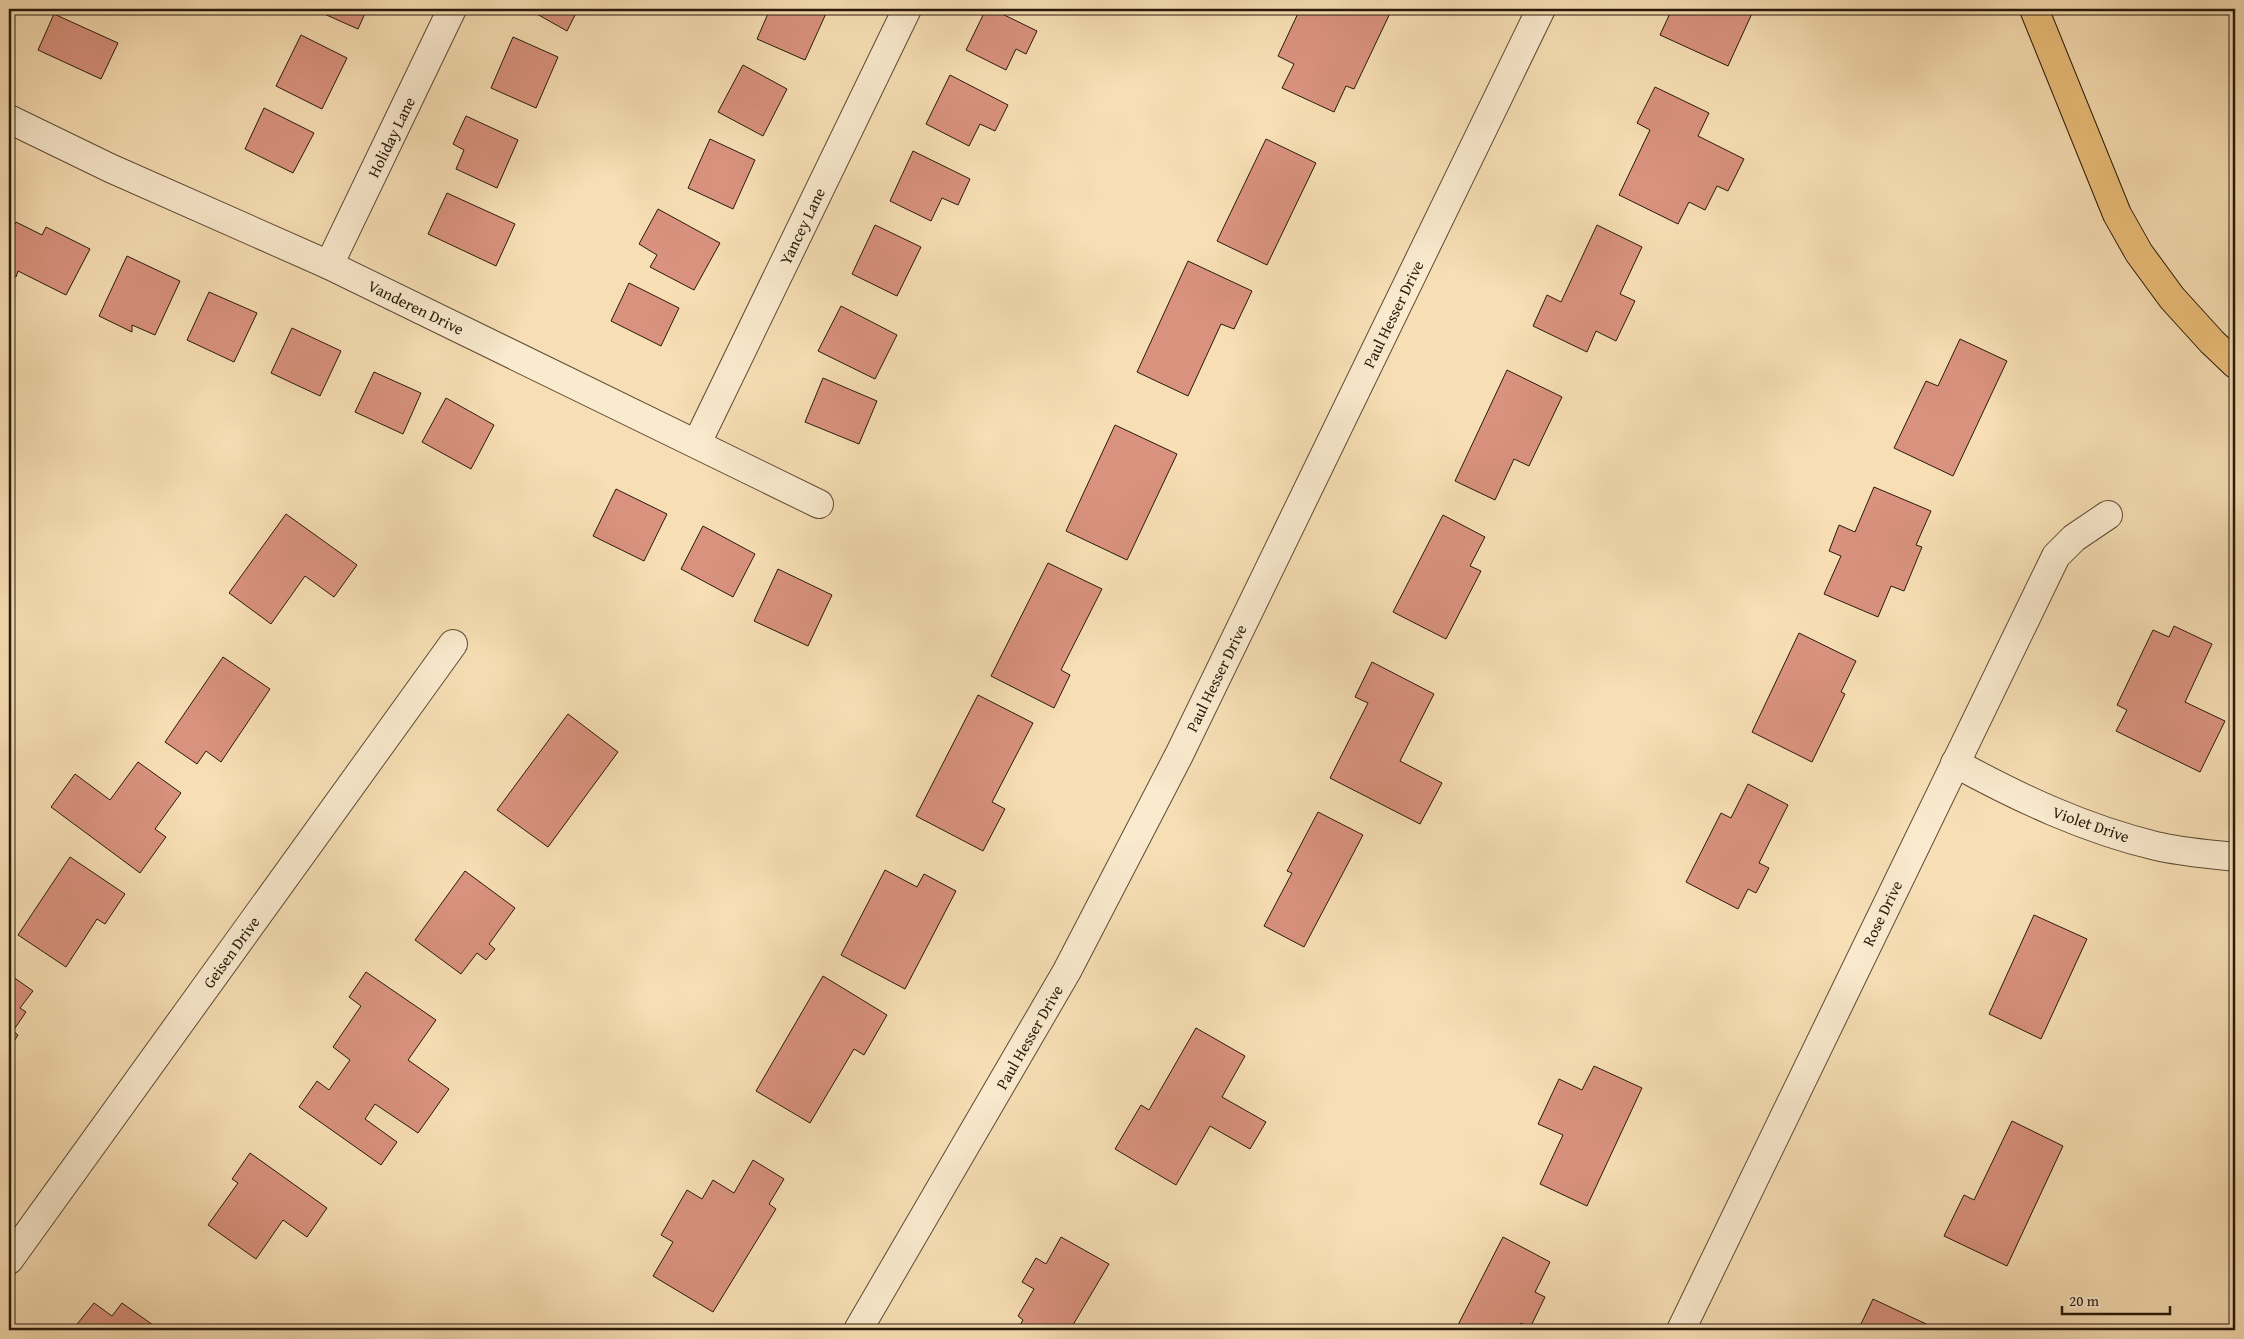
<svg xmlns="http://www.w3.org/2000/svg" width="2244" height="1339" viewBox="0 0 2244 1339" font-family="'Gentium Book Plus',serif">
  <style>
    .building { fill: #d9927e; stroke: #281a0a }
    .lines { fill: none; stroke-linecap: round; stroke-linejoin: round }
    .minor-casing { stroke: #5c4b34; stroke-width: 30 }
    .highway-casing { stroke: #281a0a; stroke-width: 30 }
    .minor { stroke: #faeace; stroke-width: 28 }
    .highway { stroke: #ecbf7a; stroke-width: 28 }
    .labels { text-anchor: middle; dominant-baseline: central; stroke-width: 4; stroke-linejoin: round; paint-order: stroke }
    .street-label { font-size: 16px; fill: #281a0a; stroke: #faeace }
  </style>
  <rect width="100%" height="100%" fill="#f7deb4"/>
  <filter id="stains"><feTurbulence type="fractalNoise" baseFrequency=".004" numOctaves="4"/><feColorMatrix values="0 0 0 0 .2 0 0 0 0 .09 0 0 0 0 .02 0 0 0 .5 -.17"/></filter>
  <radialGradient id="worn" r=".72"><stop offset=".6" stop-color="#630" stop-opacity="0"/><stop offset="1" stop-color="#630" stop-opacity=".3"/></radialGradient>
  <g class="building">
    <polygon points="94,9 110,9 107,15"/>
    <polygon points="313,9 367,9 358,29"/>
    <polygon points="528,9 578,9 567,31"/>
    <polygon points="770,9 828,9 805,60 757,39"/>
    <polygon points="986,9 992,9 1037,31 1026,54 1016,49 1006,70 966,50"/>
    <polygon points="1300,9 1392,9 1354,89 1346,86 1334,112 1282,88 1294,64 1278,56"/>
    <polygon points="1672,9 1754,9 1728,66 1660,35"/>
    <polygon points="54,14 118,43 101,79 38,50"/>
    <polygon points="301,35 347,58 322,109 276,86"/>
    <polygon points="513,37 558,57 536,108 491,88"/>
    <polygon points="743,65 787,89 763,136 718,112"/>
    <polygon points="950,75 1008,105 995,131 980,124 969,146 926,124"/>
    <polygon points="1655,87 1709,113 1698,136 1744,159 1728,191 1717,186 1705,210 1689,202 1678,224 1619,195 1650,130 1637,123"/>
    <polygon points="264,108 314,133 293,173 245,149"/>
    <polygon points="466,116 518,140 497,188 456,169 464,150 453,144"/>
    <polygon points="710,139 755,160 733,209 688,188"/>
    <polygon points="1266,139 1316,163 1267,265 1217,241"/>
    <polygon points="913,151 970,179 958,205 942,198 931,221 890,201"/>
    <polygon points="447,193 515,224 496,266 428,234"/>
    <polygon points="658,209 720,243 694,290 650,267 657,255 639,244"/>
    <polygon points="16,222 42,235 46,227 90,249 66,295 18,271 16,277 9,273 9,236"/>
    <polygon points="875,225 921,247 897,296 852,274"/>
    <polygon points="1597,225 1642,247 1620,294 1635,301 1616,341 1596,331 1587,352 1533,326 1547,295 1561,302"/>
    <polygon points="127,256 180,281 155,335 132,325 132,332 99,316"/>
    <polygon points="1188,261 1252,291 1234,329 1221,324 1188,396 1137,372"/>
    <polygon points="629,283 679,308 661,346 611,321"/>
    <polygon points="209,292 257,313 234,362 187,340"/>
    <polygon points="841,306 897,335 875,379 818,351"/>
    <polygon points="292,328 341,351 320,396 271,373"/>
    <polygon points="1960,339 2007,361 1953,476 1894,448 1926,381 1938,386"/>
    <polygon points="1507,370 1562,397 1529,466 1514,459 1495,500 1455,481"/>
    <polygon points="374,372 421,393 403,434 355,412"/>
    <polygon points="823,378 877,401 859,444 805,422"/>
    <polygon points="446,398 494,425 471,469 422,442"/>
    <polygon points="1115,425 1177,454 1127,560 1066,531"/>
    <polygon points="1874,487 1931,511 1916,545 1922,547 1904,591 1891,586 1878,617 1824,594 1841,556 1829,551 1839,525 1855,532"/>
    <polygon points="616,489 667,514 644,561 593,536"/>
    <polygon points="286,514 357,565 334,597 305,576 271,624 229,593"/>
    <polygon points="1443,515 1485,537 1470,566 1481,571 1446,639 1393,612"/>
    <polygon points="703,526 755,554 733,597 681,569"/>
    <polygon points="1048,563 1102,589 1061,670 1070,675 1054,708 991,676"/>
    <polygon points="778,569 832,595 808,646 754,621"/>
    <polygon points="2174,626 2212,644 2185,702 2225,721 2200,772 2116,731 2127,710 2117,705 2153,630 2169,637"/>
    <polygon points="1799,633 1856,661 1841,692 1845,694 1812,762 1752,732"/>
    <polygon points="223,657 270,689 221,762 206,751 197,764 165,742"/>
    <polygon points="1372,662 1434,694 1400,761 1442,783 1420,824 1330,778 1368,703 1355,697"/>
    <polygon points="978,695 1033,723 992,802 1005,809 983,851 916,816"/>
    <polygon points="568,714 618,752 548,847 497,810"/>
    <polygon points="138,762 181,793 155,829 166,837 140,873 51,807 75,774 110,800"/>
    <polygon points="1748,784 1788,805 1759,863 1769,868 1756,893 1748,889 1738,909 1686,882 1721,813 1731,818"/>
    <polygon points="1318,812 1363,835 1304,947 1264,926 1292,873 1287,871"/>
    <polygon points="70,857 125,894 105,924 97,919 66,967 18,935"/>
    <polygon points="885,870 917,887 924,874 956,891 905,989 841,955"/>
    <polygon points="465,871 515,908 489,944 495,949 486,960 477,953 461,974 415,940"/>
    <polygon points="2034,915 2087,939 2041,1039 1989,1014"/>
    <polygon points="366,972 436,1020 408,1060 449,1089 418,1133 375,1104 365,1119 397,1142 381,1165 299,1107 317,1081 329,1090 350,1060 333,1047 361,1006 349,997"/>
    <polygon points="9,974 33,991 20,1008 26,1012 13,1031 18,1035 9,1049"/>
    <polygon points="823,976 887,1015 864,1055 854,1049 810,1123 756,1091"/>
    <polygon points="1196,1028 1245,1056 1222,1097 1266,1122 1250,1149 1210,1126 1176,1185 1115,1149 1141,1105 1149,1110"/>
    <polygon points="1594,1066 1642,1088 1587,1206 1540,1184 1563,1135 1538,1124 1559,1079 1582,1090"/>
    <polygon points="2012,1121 2063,1146 2007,1266 1944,1236 1964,1195 1974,1200"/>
    <polygon points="250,1153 327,1208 307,1237 283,1220 256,1259 208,1225 238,1183 232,1179"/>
    <polygon points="753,1160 784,1179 769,1204 776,1209 713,1312 653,1276 673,1242 661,1235 687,1190 702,1199 713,1180 734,1193"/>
    <polygon points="1061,1237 1109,1264 1070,1330 1017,1330 1023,1320 1018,1316 1034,1289 1022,1282 1036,1258 1046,1264"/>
    <polygon points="1503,1237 1550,1262 1535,1292 1545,1297 1530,1328 1521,1323 1517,1330 1469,1330 1458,1325"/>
    <polygon points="1873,1299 1939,1330 1858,1330"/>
    <polygon points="94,1303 112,1316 122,1303 160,1330 77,1330 74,1328"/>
  </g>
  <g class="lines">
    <g class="minor-casing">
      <g id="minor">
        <polyline points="9,119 110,168 329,265 819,504"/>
        <polyline points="329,265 452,9"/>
        <polyline points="697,443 907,9"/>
        <path d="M1955,763C2019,798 2085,829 2156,846C2181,852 2209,854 2235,857"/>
        <polyline points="9,1260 453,644"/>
        <polyline points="858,1330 1067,971 1179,755 1541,9"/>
        <polyline points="1681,1330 2056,556 2074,538 2108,515"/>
      </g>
    </g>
    <g class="highway-casing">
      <polyline id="highway" points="2034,9 2117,214 2139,253 2172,298 2212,342 2235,364"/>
    </g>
    <use href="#minor" class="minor"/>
    <use href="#highway" class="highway"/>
  </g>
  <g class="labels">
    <g class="street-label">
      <text transform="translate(391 137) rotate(-64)">Holiday Lane</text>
      <text transform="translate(802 226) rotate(-64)">Yancey Lane</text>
      <text transform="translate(416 307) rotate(26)">Vanderen Drive</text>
      <text transform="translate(1393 314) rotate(-64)">Paul Hesser Drive</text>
      <text transform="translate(1216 678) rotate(-64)">Paul Hesser Drive</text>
      <text transform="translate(2091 824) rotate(19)">Violet Drive</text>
      <text transform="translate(1882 913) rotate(-64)">Rose Drive</text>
      <text transform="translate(231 952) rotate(-54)">Geisen Drive</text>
      <text transform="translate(1029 1037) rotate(-60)">Paul Hesser Drive</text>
    </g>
  </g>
  <rect width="2244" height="1339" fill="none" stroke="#f7deb4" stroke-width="30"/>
  <rect x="10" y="10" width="2224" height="1319" fill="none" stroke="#281a0a" stroke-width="2.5"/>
  <rect x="15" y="15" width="2214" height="1309" fill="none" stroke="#281a0a"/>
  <path d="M2062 1306v8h108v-8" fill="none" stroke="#281a0a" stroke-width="2.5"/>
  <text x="2069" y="1306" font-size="15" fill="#281a0a" stroke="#faeace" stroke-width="4" paint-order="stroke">20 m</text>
  <rect width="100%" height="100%" filter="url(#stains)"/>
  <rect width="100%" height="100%" fill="url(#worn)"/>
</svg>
